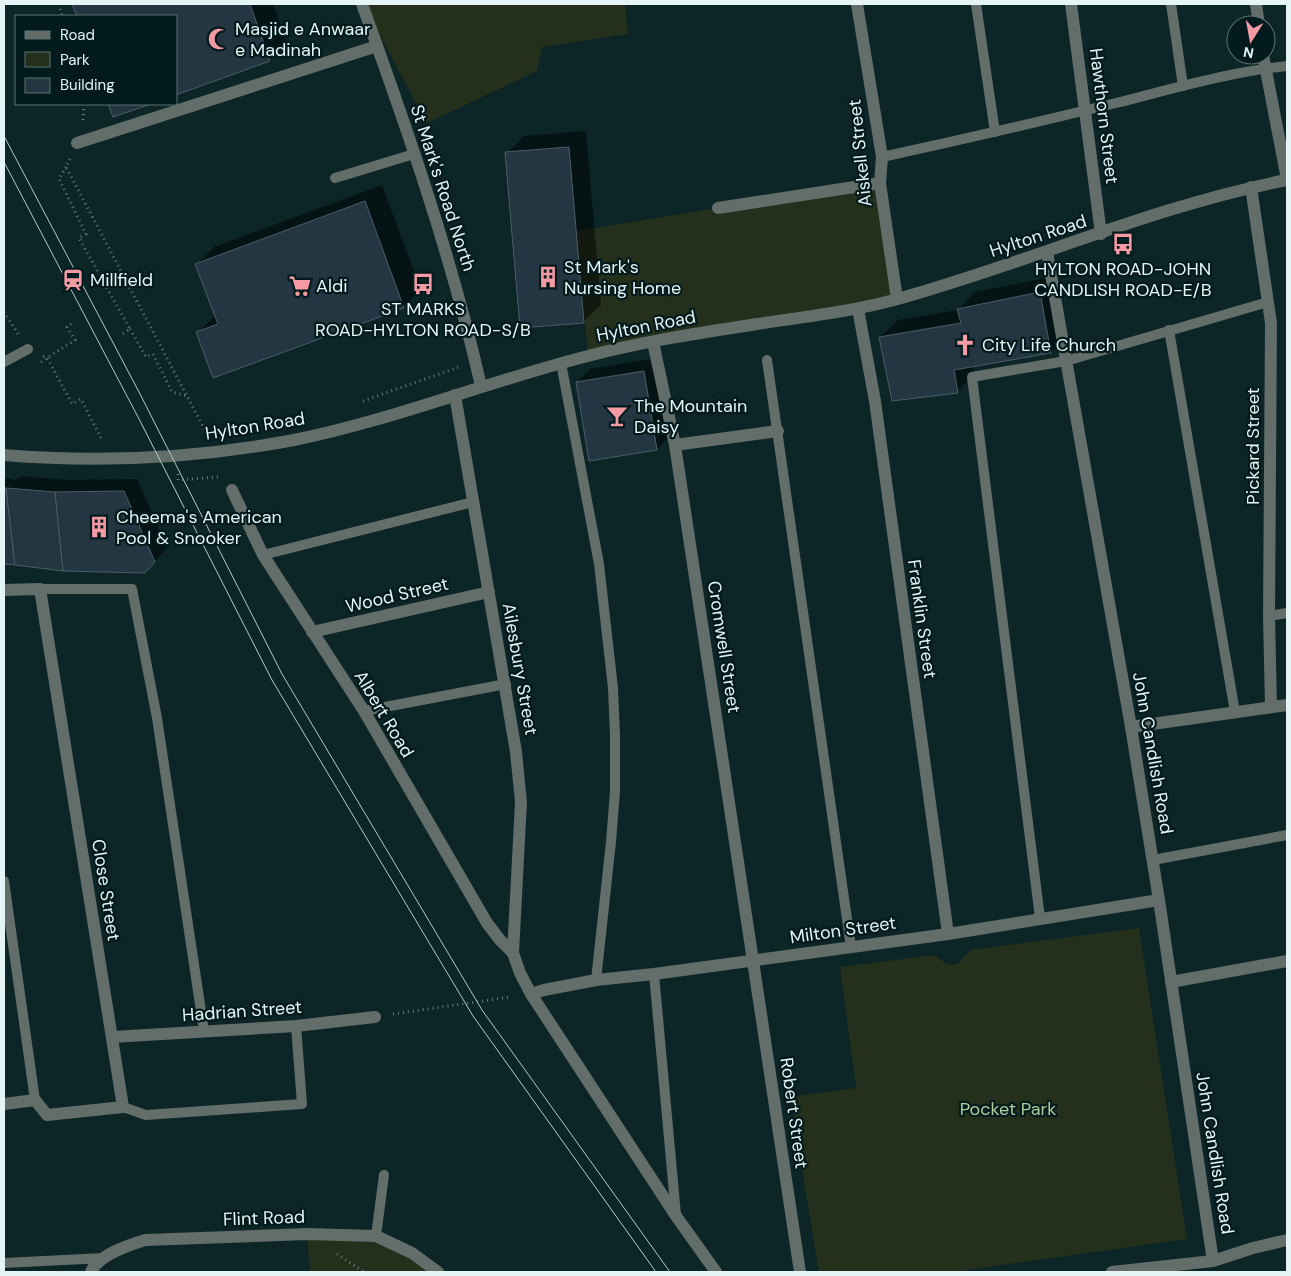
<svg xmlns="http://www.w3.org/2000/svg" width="1291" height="1276" viewBox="0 0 1291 1276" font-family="'DM Sans',sans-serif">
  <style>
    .green { fill: #24301c }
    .shadow { fill: #0007 }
    .building { fill: #233641; stroke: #4a5e6a }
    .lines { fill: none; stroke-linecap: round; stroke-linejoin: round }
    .path { stroke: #657a7b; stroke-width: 3; stroke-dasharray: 1 4; stroke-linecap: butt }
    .service { stroke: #636d69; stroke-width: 10 }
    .minor { stroke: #636d69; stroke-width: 12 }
    .tertiary { stroke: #636d69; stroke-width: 12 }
    .tram { stroke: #b7c8c9; stroke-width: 1 }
    .labels { text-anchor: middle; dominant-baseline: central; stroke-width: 4.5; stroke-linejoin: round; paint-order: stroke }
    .poi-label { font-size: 18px; fill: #e5f4f5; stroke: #031b1d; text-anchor: start }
    .street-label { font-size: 18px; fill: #e5f4f5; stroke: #031b1d }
    .park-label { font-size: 18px; fill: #aecc9d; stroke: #031b1d }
  </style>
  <rect width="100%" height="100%" fill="#0c2527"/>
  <g class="green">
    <polygon points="363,4 625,4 628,34 542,47 537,71 427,123"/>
    <polygon points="880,183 897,299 588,355 576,231 718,208"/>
    <polygon points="1139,928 1187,1239 952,1272 819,1272 790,1097 856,1088 840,967 934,955 948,965 959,963 970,950"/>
    <polygon points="307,1234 376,1236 438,1272 310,1272"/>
  </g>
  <g class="shadow">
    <polygon points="74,4 273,4 287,43 270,60 176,16 78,16"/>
    <polygon points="586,131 601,305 583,322 507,153 524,136"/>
    <polygon points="382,185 421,290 403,307 198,332 216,315 197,264 214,247"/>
    <polygon points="1057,276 1068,335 1051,352 973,366 974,374 957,392 880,337 898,320 958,310 975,292"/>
    <polygon points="657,358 670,436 657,449 577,382 590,369"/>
    <polygon points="21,476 68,480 137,479 167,548 144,572 4,563 4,478 16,480"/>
  </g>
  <g class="building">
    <polygon points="72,4 250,4 270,61 176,95 176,16 77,16"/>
    <polygon points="108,104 151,104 113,117"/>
    <polygon points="569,147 584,323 520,328 505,152"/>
    <polygon points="365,201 404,308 213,378 196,332 218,324 195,264"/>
    <polygon points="1040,292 1051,353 954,370 958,393 892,401 879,337 961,323 957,309"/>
    <polygon points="644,371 657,450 589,461 576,382"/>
    <polygon points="4,488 6,488 15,565 4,564"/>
    <polygon points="6,488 55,492 63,571 15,565"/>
    <polygon points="124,491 155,562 145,573 63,571 55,492"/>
  </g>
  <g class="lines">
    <g class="path">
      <polyline points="59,4 62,16"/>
      <polyline points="83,120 84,104"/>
      <polyline points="70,159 66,167 206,432"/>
      <polyline points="66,167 59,179 86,234 79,238 130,329 121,335"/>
      <polyline points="4,312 18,334"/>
      <polyline points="130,329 146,357 153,354 172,392 187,396"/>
      <polyline points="43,356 48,359 72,404 81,399 102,440"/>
      <polyline points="41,362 75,340 67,327 74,321"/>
      <polyline points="363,401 459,367"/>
      <polyline points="178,474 178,480 218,477"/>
      <polyline points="393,1014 511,997"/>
      <polyline points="337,1254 364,1272"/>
    </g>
    <g class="service">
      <polyline points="976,4 995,132"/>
      <polyline points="1171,4 1183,86"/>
      <path d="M882,157C960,140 1038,122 1116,103C1172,89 1229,72 1287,66"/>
      <polyline points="335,178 414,154"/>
      <polyline points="1169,330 1235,712"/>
      <polyline points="767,360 851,947"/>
      <polyline points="4,362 28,349"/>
      <polyline points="561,363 599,564 613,688 615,736 615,791 611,842 596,980"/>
      <polyline points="263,555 473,502"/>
      <polyline points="40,589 132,589 157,718 204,1031"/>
      <polyline points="1269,616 1287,613"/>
      <polyline points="364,711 506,684"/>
      <polyline points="1153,860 1287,835"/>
      <polyline points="4,881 35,1100"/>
      <polyline points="1040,918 972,377 1066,361 1268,302"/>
      <polyline points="654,974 676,1215"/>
      <polyline points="123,1107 146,1115 302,1104 296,1026"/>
      <polyline points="376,1236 384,1175"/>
      <polyline points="4,1263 104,1258"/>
    </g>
    <g class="minor">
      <path d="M362,4C407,128 452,258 481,386"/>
      <polyline points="857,4 882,157 880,183 897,299"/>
      <polyline points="1071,4 1101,234"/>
      <polyline points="1256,4 1259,25"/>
      <polyline points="1263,55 1287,179"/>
      <polyline points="77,143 377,46"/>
      <polyline points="1251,187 1271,323 1269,616 1271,707"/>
      <polyline points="718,208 880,183"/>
      <polyline points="1047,252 1131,727 1159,900 1213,1261"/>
      <polyline points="858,309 875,401 948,934"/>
      <polyline points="653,342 675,445 800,1272"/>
      <polyline points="455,395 516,752 521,802 513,953 520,973 531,994 676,1216 716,1272"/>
      <polyline points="675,445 778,431"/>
      <polyline points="232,490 263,555 364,711 487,923 500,940 513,953"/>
      <polyline points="4,590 40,589 123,1107 47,1115 35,1100 4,1104"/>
      <polyline points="312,632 489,592"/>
      <polyline points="1131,727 1287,705"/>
      <polyline points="1171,982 1287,961"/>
      <polyline points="531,994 544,990 596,980 654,974 948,934 1159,900"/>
      <polyline points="112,1037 296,1026 375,1017"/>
      <path d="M91,1272C98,1255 129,1245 145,1240L307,1234L376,1236L412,1253L438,1272"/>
      <polyline points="1112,1272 1213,1261 1253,1248 1287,1240"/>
    </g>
    <path class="tertiary" d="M4,455C100,463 199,458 294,440C394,420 489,381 588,356C643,341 701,333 757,324C803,317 849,312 894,300C1026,264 1153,206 1287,180"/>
    <g class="tram">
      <polyline points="4,136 139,392 282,674 482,1010 670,1272"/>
      <polyline points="4,162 138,417 272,680 473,1016 656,1272"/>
    </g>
  </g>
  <defs>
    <g id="mosque-bare" transform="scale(1.725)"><path d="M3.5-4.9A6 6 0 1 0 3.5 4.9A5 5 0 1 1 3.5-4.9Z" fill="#f49aa5" stroke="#031b1d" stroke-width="2.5" paint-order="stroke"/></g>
    <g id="bus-bare" transform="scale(1.725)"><path d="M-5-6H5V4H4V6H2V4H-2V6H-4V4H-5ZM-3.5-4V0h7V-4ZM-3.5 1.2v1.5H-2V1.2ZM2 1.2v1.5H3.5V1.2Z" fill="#f49aa5" stroke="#031b1d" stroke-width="2.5" paint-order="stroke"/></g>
    <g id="building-bare" transform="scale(1.725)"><path d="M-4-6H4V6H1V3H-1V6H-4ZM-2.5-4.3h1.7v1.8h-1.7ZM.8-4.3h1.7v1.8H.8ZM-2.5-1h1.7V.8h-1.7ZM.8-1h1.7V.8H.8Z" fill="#f49aa5" stroke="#031b1d" stroke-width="2.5" paint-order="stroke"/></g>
    <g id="station-bare" transform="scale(1.725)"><path d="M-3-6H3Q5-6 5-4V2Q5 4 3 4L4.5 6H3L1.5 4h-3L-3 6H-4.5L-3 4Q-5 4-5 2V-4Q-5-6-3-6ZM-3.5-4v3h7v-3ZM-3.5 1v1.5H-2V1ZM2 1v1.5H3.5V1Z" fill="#f49aa5" stroke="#031b1d" stroke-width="2.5" paint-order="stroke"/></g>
    <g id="supermarket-bare" transform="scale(1.725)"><path d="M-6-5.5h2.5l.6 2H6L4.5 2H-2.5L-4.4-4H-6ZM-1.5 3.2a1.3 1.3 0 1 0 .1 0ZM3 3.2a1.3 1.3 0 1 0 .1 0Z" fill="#f49aa5" stroke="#031b1d" stroke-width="2.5" paint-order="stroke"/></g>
    <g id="church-bare" transform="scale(1.725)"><path d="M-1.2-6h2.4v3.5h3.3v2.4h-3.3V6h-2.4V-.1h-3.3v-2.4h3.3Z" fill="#f49aa5" stroke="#031b1d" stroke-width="2.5" paint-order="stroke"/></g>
    <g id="bar-bare" transform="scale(1.725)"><path d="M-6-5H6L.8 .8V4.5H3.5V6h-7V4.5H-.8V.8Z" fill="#f49aa5" stroke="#031b1d" stroke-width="2.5" paint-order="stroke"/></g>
  </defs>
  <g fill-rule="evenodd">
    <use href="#mosque-bare" x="219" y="39"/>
    <use href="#bus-bare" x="1123" y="244"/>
    <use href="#building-bare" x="548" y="277"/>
    <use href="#station-bare" x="73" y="280"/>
    <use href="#bus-bare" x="423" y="284"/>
    <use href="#supermarket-bare" x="300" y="286"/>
    <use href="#church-bare" x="965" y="345"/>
    <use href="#bar-bare" x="617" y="416"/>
    <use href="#building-bare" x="99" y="527"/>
  </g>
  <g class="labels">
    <g class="poi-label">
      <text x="235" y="29">Masjid e Anwaar<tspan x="235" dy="21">e Madinah</tspan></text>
      <text x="564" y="267">St Mark's<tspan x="564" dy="21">Nursing Home</tspan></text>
      <text x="1123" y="269" text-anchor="middle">HYLTON ROAD-JOHN<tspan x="1123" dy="21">CANDLISH ROAD-E/B</tspan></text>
      <text x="90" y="280">Millfield</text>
      <text x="316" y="286">Aldi</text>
      <text x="423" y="309" text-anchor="middle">ST MARKS<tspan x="423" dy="21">ROAD-HYLTON ROAD-S/B</tspan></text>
      <text x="982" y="345">City Life Church</text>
      <text x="634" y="406">The Mountain<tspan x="634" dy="21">Daisy</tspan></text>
      <text x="116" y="517">Cheema's American<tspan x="116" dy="21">Pool &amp; Snooker</tspan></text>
    </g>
    <g class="street-label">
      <text transform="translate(1104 116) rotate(83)">Hawthorn Street</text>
      <text transform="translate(860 153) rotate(-96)">Aiskell Street</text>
      <text transform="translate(443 188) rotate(72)">St Mark's Road North</text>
      <text transform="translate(1038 236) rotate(-18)">Hylton Road</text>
      <text transform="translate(646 326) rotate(-11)">Hylton Road</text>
      <text transform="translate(255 426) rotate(-9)">Hylton Road</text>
      <text transform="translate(1253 446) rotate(-90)">Pickard Street</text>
      <text transform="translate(397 595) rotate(-13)">Wood Street</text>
      <text transform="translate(922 619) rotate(82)">Franklin Street</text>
      <text transform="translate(724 647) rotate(81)">Cromwell Street</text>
      <text transform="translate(520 669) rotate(80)">Ailesbury Street</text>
      <text transform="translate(384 714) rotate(59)">Albert Road</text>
      <text transform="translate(1153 753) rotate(80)">John Candlish Road</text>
      <text transform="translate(106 890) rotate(81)">Close Street</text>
      <text transform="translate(843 930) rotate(-8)">Milton Street</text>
      <text transform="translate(242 1011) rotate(-4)">Hadrian Street</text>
      <text transform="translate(794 1113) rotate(82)">Robert Street</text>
      <text transform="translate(1215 1153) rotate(81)">John Candlish Road</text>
      <text transform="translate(264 1218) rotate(-2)">Flint Road</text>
    </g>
    <g class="park-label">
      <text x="1008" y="1109">Pocket Park</text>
    </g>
  </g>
  <rect width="1291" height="1276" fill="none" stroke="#e5f4f5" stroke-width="10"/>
  <rect x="15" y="15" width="162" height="90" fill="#031b1d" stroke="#5d7273"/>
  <rect x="25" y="31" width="25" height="8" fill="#636d69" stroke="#5d7273"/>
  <text x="60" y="40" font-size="15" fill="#e5f4f5">Road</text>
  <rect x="25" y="52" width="25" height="15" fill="#24301c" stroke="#5d7273"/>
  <text x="60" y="65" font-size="15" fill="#e5f4f5">Park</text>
  <rect x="25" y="78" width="25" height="15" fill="#233641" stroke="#5d7273"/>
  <text x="60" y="90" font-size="15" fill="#e5f4f5">Building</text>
  <g transform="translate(1251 40) rotate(191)"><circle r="24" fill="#031b1d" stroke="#5d7273"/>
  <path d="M0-4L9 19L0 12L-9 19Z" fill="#f49aa5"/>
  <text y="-8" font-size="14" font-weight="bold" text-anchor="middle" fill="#e5f4f5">N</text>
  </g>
</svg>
